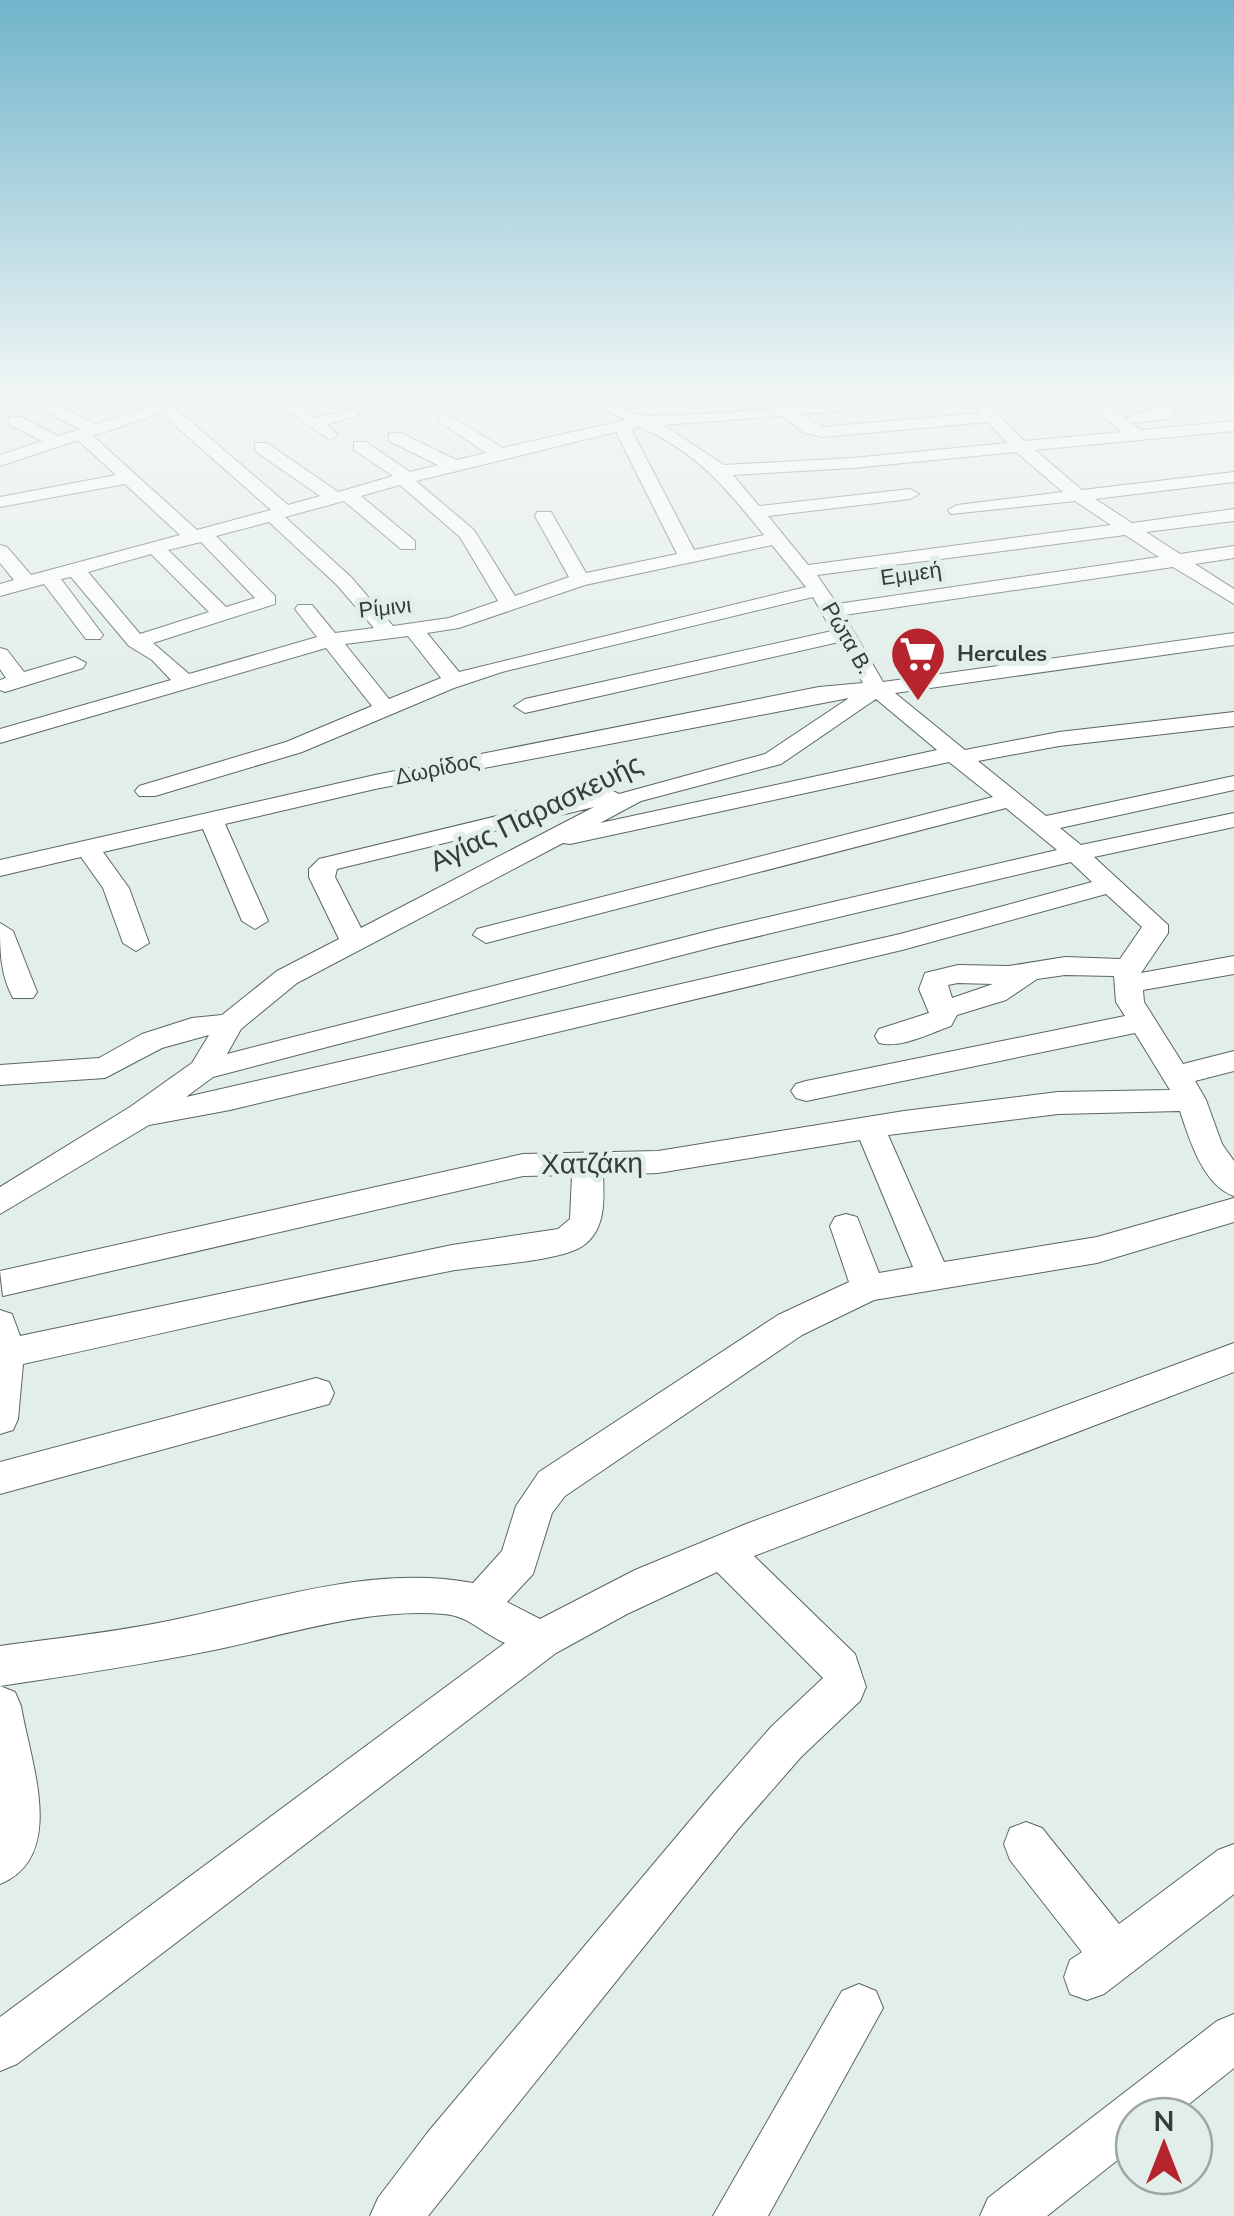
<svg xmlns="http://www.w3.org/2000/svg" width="1234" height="2216" viewBox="0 0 1234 2216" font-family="'Nunito Sans',sans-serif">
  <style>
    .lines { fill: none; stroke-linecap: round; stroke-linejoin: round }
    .minor-casing { stroke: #5b6561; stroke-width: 2 }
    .minor { fill: #fff; fill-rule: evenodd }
    .labels { text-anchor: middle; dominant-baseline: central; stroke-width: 10; stroke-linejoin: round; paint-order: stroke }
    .far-street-label { font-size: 22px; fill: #373b3a; stroke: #e2eeea }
    .far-poi-label { font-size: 22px; font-weight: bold; fill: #373b3a; stroke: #e2eeea; text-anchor: start }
    .street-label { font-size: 28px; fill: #373b3a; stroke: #e2eeea }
  </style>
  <rect width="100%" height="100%" fill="#e2eeea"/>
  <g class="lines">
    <g class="minor-casing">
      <g id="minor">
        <path d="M29,399H44L96,424L170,399H194L175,408L288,505L320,496L255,451V443H267L338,492L393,476L354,450V442H366L410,472L438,465L389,441V433H401L456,460L486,453L440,422L438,418L446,413L503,448L625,420L584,399C613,399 630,417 650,416C746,415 840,398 936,399L928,404L802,414L823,427L979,413L967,399H984L1024,441L1122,432L1082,399H1100L1127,420L1129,415L1154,411L1141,399H1159L1176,414L1168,419L1132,423L1140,430L1234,421V431L1035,450L1082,490L1234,472V482L1095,499L1132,523L1234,509V521L1146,532L1180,554L1234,546V558L1195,564L1234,589V604L1173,567L844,615L883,682L1234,633V645L895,693L965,750L1059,732L1234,712V726L1059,746L978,761L1046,816L1234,776V790L1060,828L1081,845L1234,813V827L1094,857L1168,925V933L1141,973L1234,956V974L1143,990L1144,1002L1183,1064L1234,1051V1071L1195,1081L1206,1100L1222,1144L1234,1161V1196C1203,1186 1189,1138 1180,1111L1058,1114L888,1135L944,1262L1097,1237L1234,1198V1222L1097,1263L874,1300L802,1335L565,1496L552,1513L533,1574L507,1602L540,1619L635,1570L746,1524L1234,1343V1372L754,1556L855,1654L866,1687L860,1701L801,1757L739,1828L428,2216H370L378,2198L428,2132L709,1798L771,1727L823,1678L717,1572L627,1614L556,1653L17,2064L0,2071V2017L505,1643C482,1633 469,1616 444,1614C369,1608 292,1633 219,1649C146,1664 74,1675 0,1686L15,1692L21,1706C30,1761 68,1856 0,1884V1646C58,1638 116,1632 173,1620C270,1600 375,1564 473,1583L502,1551L516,1506L539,1472L778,1315L849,1282L830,1226L835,1217L846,1214L857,1217L879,1273L913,1267L860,1140L658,1173L603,1175C604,1199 606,1229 584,1245C562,1262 481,1265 450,1271C307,1299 165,1333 23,1364L18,1419L13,1430L0,1434V1310L12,1314L20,1336L452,1245L558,1229L570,1219L572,1175L523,1176L3,1296L0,1271L523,1154L658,1151L904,1111L1058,1092L1170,1090L1135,1033L806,1101L796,1098L791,1091L796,1084L806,1081L1125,1016L1116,1002L1114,976L1065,975L1037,979L1006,1000L957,1015L951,1026C930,1033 901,1049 879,1043L875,1036L879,1029L929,1013L919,989L925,973L958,965L1009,966L1065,957L1120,959L1142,927L1106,894L902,950L230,1110L149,1125L0,1214V1187L130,1107L192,1063L209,1035L162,1048L105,1078L0,1085V1065L99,1058L142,1034L192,1018L222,1015L277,971L339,939L309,877V869L319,859L609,789L619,794L765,754L849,698L375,789L225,824L268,921L255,929L242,921L203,829L103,852L129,888L149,943L136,951L123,943L103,888L81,857L0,876V860L375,775L819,687L863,683L839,642L525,713L514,706L525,699L832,631L813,597L502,672L454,688L302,752L155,796H139L135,791L139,786L286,742L372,706L326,648L0,743V729L171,680L152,660L129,646L71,577L61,579L103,635L100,639H86L44,584L0,596V584L14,580L0,563V545L7,547L31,575L180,535L125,484L0,507V497L116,475L78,440L0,466V455L42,441L10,425V417H22L58,436L80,429L30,404ZM161,413L271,510L197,530L93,436ZM783,416L804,433L823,437L988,422L1007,443L853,458L724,465L663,425ZM640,427C697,452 726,488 764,535L694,550L631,429ZM616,432L677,554L586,573L551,512H537L535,516L569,577L515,596L474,530L416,481ZM1016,452L1063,492L957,505L948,510L951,514L1075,501L1111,525L808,565L768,516L910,499L919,494L910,489L759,506L733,475L853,468ZM400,485L460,537L498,601L449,618L393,626L351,577L285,517L344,501L401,549H415V541L361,496ZM269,522L337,585L374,628L335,633L312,605H298L295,609L317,637L189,674L153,643L275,604V596L216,536ZM1125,535L1159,557L837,604L817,575ZM201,542L255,598L226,607L168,550ZM772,545L806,587L459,672L427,633L459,628L585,585ZM151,554L209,612L140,634L88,572ZM408,636L441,678L389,699L345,644ZM876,699L937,750L600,823L641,801L781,764ZM949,762L993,797L477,929L473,935L486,943L1006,808L1057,850L717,929L227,1054L241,1029L297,983L563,843L570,844ZM594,807L361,928L335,877L337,869ZM1071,862L1092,882L900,934L186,1097L213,1077L331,1046L717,946ZM958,983L993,984L952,998L948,985Z"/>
        <polygon points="270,399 289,399 316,418 352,409 360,414 327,425 338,435 330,440"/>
        <polygon points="0,648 7,650 24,672 75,657 86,663 83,668 5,692 0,690 0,680 6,678 0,669"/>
        <path d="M0,923L13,931L37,992L33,998H13C0,974 0,950 0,923Z"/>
        <polygon points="316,1378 329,1382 334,1393 329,1404 0,1494 0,1462"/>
        <polygon points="1026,1822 1042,1828 1119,1924 1218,1850 1234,1844 1234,1894 1104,1994 1087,2000 1070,1994 1064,1977 1070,1960 1082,1952 1010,1860 1004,1844 1010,1828"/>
        <polygon points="859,1984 876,1991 883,2008 768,2216 713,2216 842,1991"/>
        <polygon points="1234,2014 1234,2068 1174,2116 1134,2116 1134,2147 1047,2216 980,2216 988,2198 1217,2021"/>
      </g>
    </g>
    <use href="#minor" class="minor"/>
  </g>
  <linearGradient id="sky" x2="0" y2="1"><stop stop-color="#70b4ca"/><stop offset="0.56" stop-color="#f2f7f6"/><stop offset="1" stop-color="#f2f7f6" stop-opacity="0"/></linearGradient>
  <rect width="1234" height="709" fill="url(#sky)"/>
  <defs>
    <g id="supermarket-pin" transform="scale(2.875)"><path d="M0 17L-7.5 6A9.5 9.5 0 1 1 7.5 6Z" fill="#b6252d" stroke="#e2eeea"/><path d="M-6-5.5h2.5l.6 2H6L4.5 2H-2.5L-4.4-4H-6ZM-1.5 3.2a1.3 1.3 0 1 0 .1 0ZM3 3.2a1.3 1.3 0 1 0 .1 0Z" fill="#fff"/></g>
  </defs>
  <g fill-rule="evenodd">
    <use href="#supermarket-pin" x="918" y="654"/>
  </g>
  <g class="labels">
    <g class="far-street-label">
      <text transform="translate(911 574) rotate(-8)">Εμμεή</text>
      <text transform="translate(385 608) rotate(-6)">Ρίμινι</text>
      <text transform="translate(847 638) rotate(60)">Ρώτα Β.</text>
      <text transform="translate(437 769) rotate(-12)">Δωρίδος</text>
    </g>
    <g class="far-poi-label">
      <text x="957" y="654">Hercules</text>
    </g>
    <g class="street-label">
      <text transform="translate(536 813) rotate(-26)">Αγίας Παρασκευής</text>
      <text transform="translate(592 1164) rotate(-1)">Χατζάκη</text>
    </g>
  </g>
  <g transform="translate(1164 2146)"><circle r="48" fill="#e2eeea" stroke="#9ea6a4" stroke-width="2.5"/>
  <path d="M0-8L18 38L0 25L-18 38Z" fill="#b6252d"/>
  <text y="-15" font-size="28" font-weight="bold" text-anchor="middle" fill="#373b3a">N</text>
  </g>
</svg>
